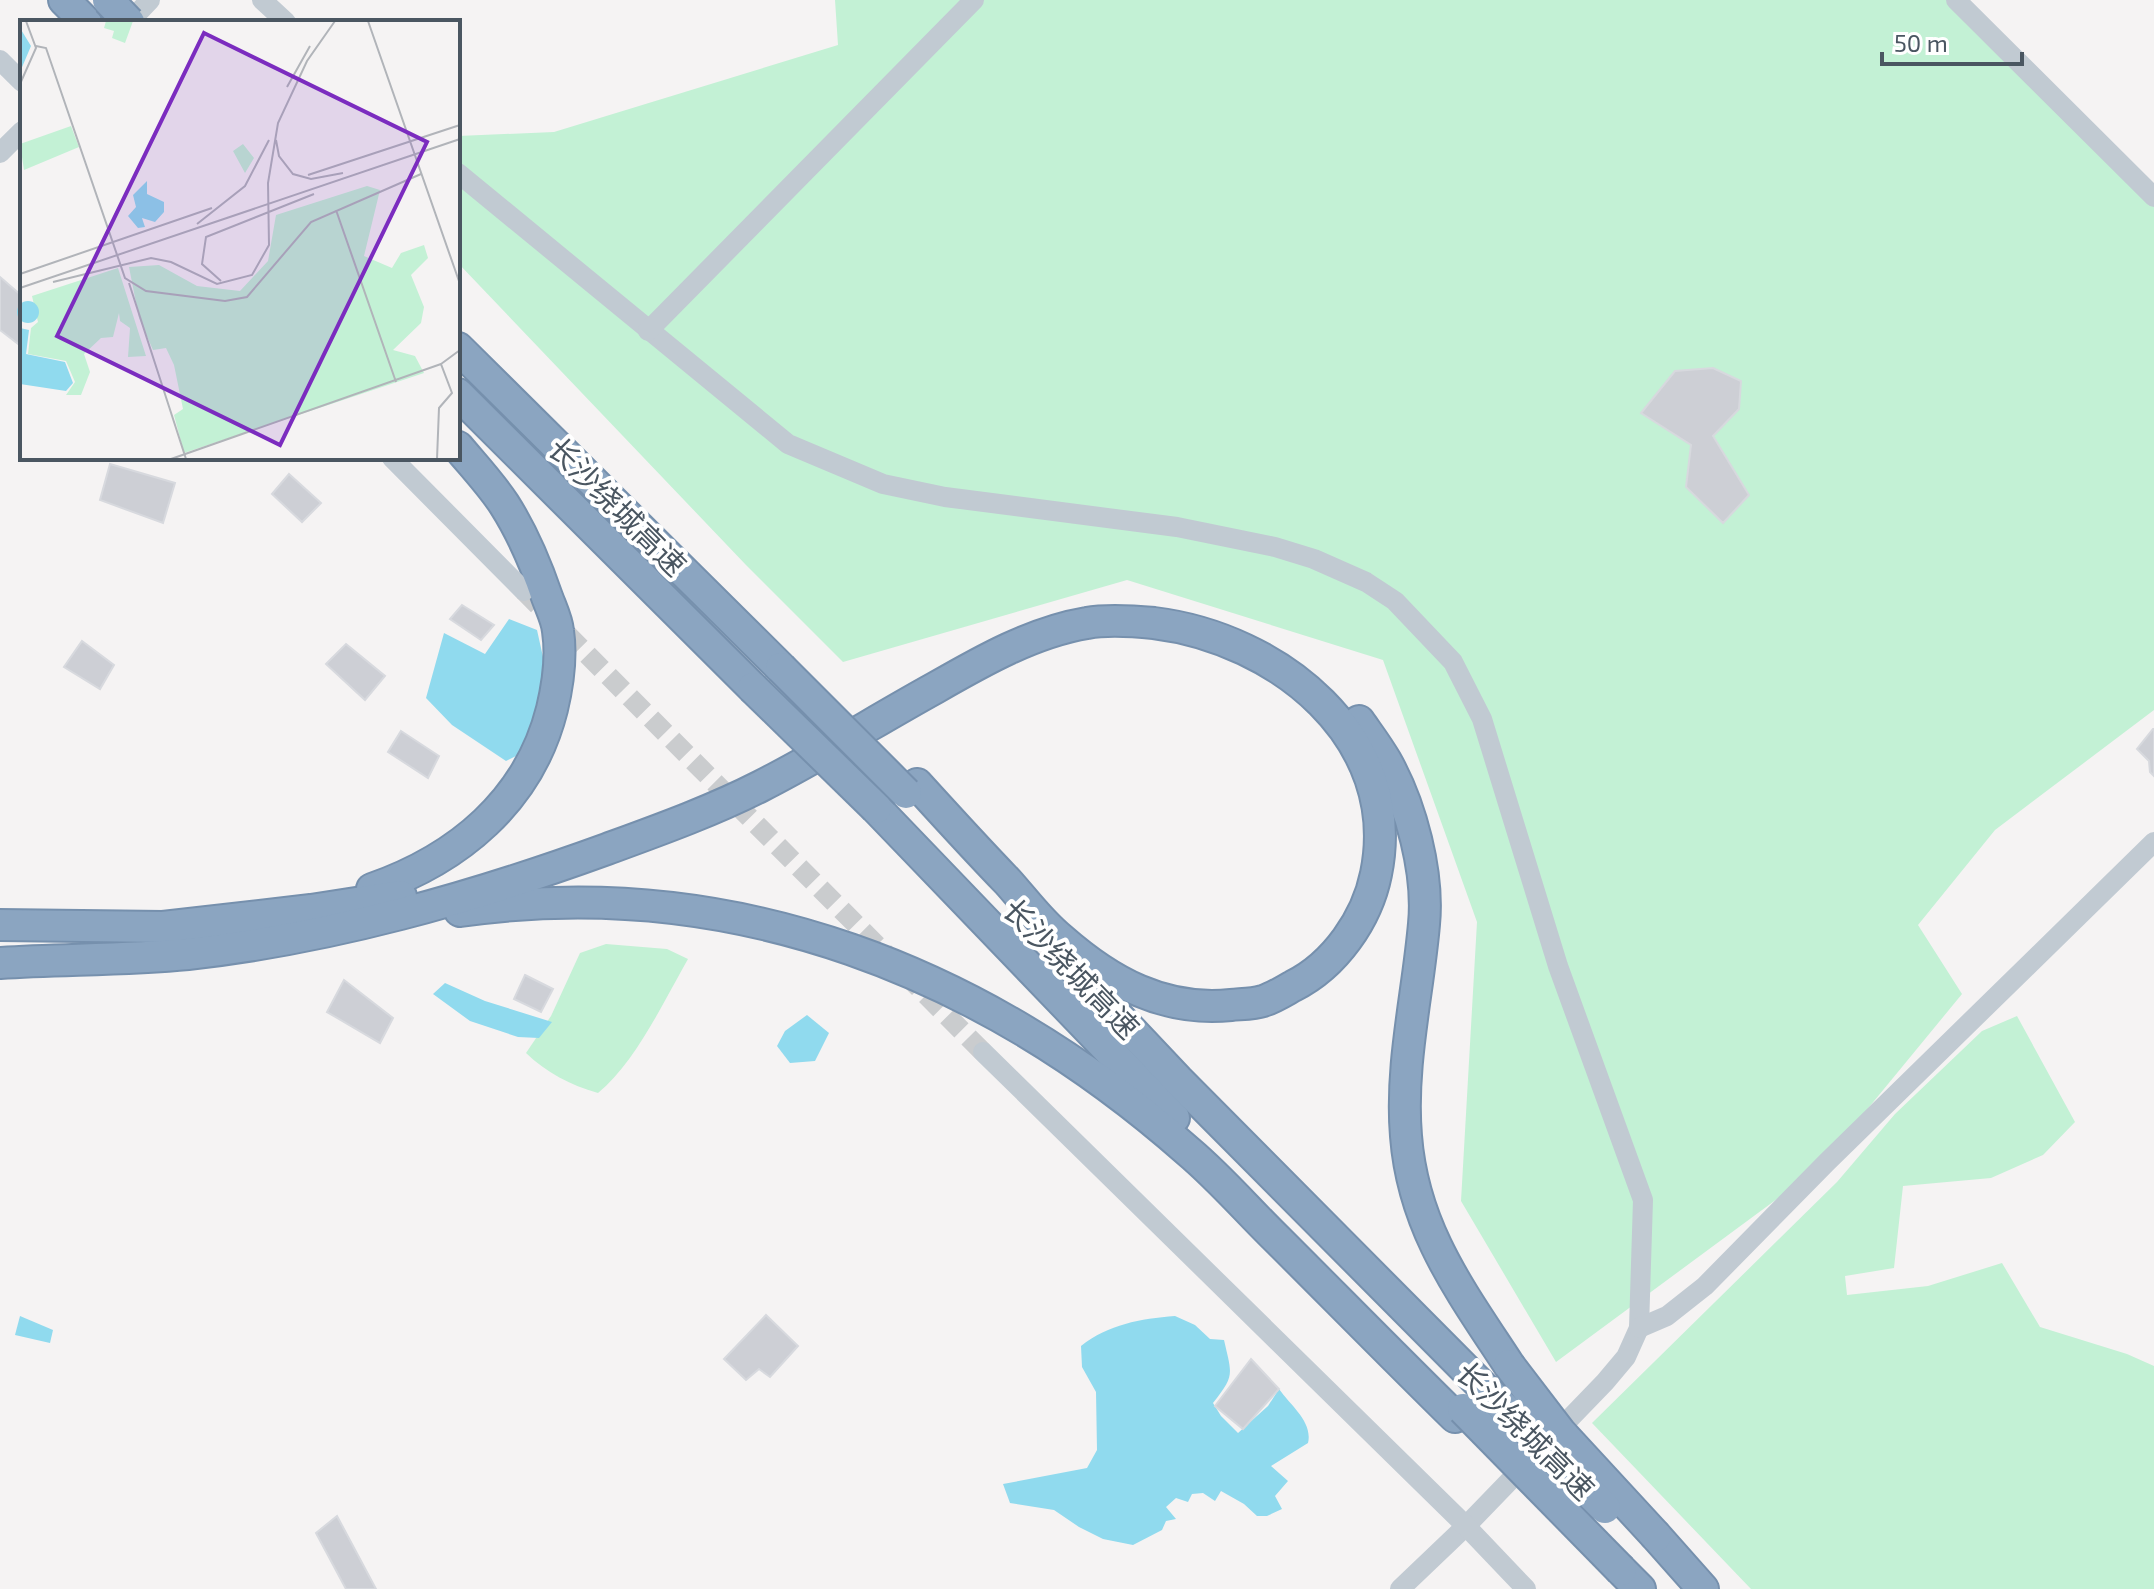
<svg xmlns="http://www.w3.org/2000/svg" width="2154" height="1589" viewBox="0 0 2154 1589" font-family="'Exo 2','Noto Sans SC',sans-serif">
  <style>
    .green { fill: #c3f1d5 }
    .water { fill: #90daee }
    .building { fill: #cdcfd5; stroke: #d7d9de; stroke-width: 2 }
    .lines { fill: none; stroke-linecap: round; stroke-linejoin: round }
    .minor-tunnel { stroke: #caccce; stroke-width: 20; stroke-dasharray: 20 10; stroke-linecap: butt }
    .highway-casing { stroke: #7690ad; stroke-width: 34 }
    .minor { stroke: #c1cad2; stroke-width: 20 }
    .highway { stroke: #8ba5c1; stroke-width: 30 }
    .highway-bridge-casing { stroke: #7690ad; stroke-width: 34; stroke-linecap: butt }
    .highway-bridge { stroke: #8ba5c1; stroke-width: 30 }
    .labels { text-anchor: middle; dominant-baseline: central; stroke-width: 8; stroke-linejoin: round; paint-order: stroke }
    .street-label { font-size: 30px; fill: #4a5661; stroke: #fff }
    .inset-road { fill: none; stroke: #b1b4b9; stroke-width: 2 }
    .view { fill: #7b2cbf; fill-opacity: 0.15; stroke: #7b2cbf; stroke-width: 4 }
    .inset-edge { fill: none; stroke: #4a5661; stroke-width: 4 }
  </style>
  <rect width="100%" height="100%" fill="#f5f3f3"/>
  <g class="green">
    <polygon points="835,0 1955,0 2154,202 2154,710 1995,830 1918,925 1962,994 1819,1168 1556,1362 1461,1201 1477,922 1383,660 1127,580 843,662 746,565 458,263 458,136 554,132 838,45"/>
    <path d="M606,944L667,949L688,959C664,1001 635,1063 598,1093C570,1085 547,1073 526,1053L551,1016L580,953Z"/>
    <polygon points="2017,1016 2075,1122 2043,1155 1991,1178 1903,1186 1894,1268 1845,1276 1847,1295 1928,1286 2002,1263 2040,1327 2127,1354 2154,1366 2154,1589 1751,1589 1592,1423 1837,1182 1895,1114 1982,1031"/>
  </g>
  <g class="water">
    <polygon points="509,619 537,630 545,666 534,721 520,754 506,761 452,725 426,698 444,633 485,654"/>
    <polygon points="445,983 485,1001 552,1022 539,1038 518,1037 470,1021 433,994"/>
    <polygon points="807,1015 829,1033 815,1061 790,1063 777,1046 785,1031"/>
    <polygon points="20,1316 53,1330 50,1343 15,1335"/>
    <path d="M1175,1316L1195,1325L1210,1339L1224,1340C1232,1375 1235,1375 1213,1403L1221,1416L1238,1433L1268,1406L1279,1389C1291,1406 1313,1422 1308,1443L1271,1466L1288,1481L1275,1496L1282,1509L1267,1516H1257L1244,1504L1221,1491L1215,1501L1203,1493L1192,1494L1188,1502L1176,1498L1166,1507L1176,1519L1166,1521L1162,1530L1133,1545L1103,1539L1079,1527L1054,1510L1010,1503L1003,1484L1087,1468L1097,1450L1096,1392L1082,1367L1081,1346C1109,1324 1140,1319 1175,1316Z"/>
  </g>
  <g class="building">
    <polygon points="0,277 22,296 22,347 0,330"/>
    <polygon points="1713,368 1741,381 1739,409 1713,436 1749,495 1723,523 1686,487 1691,445 1641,413 1675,371"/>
    <polygon points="110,464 175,483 163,523 100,500"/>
    <polygon points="289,474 321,503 302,522 272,494"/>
    <polygon points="462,605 494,625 481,640 450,619"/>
    <polygon points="82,641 114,665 100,689 64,667"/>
    <polygon points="346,644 385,676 365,700 326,664"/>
    <polygon points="2153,729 2154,729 2154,776 2150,772 2149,761 2137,749"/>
    <polygon points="401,731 439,756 428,778 388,752"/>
    <polygon points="525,975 553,989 541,1012 514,999"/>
    <polygon points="344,980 393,1018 380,1043 327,1012"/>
    <polygon points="766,1315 798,1346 770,1377 759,1369 746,1380 724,1359"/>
    <polygon points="1251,1359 1279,1389 1243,1429 1215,1406"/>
    <polygon points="337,1516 376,1589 346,1589 316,1533"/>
  </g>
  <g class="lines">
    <polyline class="minor-tunnel" points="524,591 983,1052"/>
    <g class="highway-casing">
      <g id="highway">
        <polyline points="64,0 86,22"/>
        <polyline points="458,348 781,668"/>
        <polyline points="458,394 753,688"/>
        <path d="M1359,721C1368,734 1378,747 1386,761C1411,805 1429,873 1424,924C1418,994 1400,1065 1406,1136C1413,1228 1460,1290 1509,1365"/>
        <polyline points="876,808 1174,1118"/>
        <path d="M372,889C458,859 529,801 552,709C558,684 562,658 558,631C557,620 551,608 547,597C536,565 522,532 504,504C491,484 473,465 458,447"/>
        <path d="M460,911C734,872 985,972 1189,1152C1221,1179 1249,1212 1279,1241C1338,1300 1396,1359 1455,1417"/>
        <polyline points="0,925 163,927 311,910 401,896"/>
        <polyline points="1063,958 1178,1080 1484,1388"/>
        <path d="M0,963C62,959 126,960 188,954C332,938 472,898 607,849C659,830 712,811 761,786C820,756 877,720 935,688C982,661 1033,632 1087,623C1108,619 1133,621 1154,623C1277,638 1404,737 1376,874C1367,919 1335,965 1293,986C1284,991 1273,998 1263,1001C1254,1004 1241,1004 1231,1005C1164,1012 1110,982 1061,939C1041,923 1025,901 1008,882C977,850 947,817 917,784"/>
        <polyline points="1656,1536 1703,1589"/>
        <polyline points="1621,1570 1640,1589"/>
      </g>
    </g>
    <g class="minor">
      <polyline points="262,0 286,22"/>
      <polyline points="1956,0 2154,197"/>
      <polyline points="129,22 150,0"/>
      <polyline points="0,60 22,82"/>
      <polyline points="0,153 22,131"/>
      <polyline points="458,173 788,444 883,484 945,497 1177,527 1275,547 1314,559 1366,582 1395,601 1453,662 1482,719 1558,966 1643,1200 1639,1328 1626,1357 1605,1382 1466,1526 1400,1589"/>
      <polyline points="648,331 974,0"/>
      <polyline points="392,458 524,591"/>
      <polyline points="983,1052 1466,1526 1526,1589"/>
      <polyline points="1639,1328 1667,1316 1705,1286 1827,1162 2154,842"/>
    </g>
    <use href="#highway" class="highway"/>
    <g class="highway-bridge-casing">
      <g id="highway-bridge">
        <polyline points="108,0 129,22"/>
        <polyline points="781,668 906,793"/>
        <polyline points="753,688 876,808"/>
        <polyline points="1509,1365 1561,1433 1656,1536"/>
        <polyline points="1484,1388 1605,1508"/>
        <polyline points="1463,1409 1621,1570"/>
      </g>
    </g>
    <use href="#highway-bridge" class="highway-bridge"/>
  </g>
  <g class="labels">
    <g class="street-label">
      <text transform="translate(618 506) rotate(45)">长沙绕城高速</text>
      <text transform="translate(1072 968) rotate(46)">长沙绕城高速</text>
      <text transform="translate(1526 1430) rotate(45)">长沙绕城高速</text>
    </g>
  </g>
  <g transform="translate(20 20)">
    <rect width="440" height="440" fill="#f5f3f3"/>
    <path d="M86,1H113L105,23L92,18L94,11L84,8ZM51,106L59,127L4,150L0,124ZM223,124L234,138L225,153L213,131ZM347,166L360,170L344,236L372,248L381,233L404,225L408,238L391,255L404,287L401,303L373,330L395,336L404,353L164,433L154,395L163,389L154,345L146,328L133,330L119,298L109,247L139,245L177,266L220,271L248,241L256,195ZM98,248L126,336L108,337L110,308L100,301L99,293L93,317L81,318L64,334L70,352L61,375H46L55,362L46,341L8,334L11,308L18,302L12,276Z" fill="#c3f1d5"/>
    <path d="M0,8L11,26L0,52ZM127,161V174L144,182V192L135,202L122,198L125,207L118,208L108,196L116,187L113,175ZM-3 292a11 11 0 1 1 22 0a11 11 0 1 1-22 0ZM0,308L9,310L6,334L45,342L53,363L46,371L0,364Z" fill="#90daee"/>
    <path class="inset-road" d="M348,1L440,264M16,26L26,28L105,258L126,271L205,281L227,277L291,202L401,154M0,64L16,28L6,1M267,67L290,26M256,120L259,136L273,154L291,159L323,153M288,155L440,105M316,190L376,362M177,204L225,166L249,120M0,254L192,188M201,261L182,244L186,217L294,174M33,262L131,238L151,242L197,264L232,255L249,225L248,163L258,103L287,41L315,1M109,263L166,439M0,268L440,119M151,439L421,344M417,439L419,388L432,373L421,344L440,330"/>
    <path class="view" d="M184,13L407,122L260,425L37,316Z"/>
    <rect width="440" height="440" class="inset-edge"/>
  </g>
  <path d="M1882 52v12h140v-12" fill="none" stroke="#4a5661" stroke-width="4"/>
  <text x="1894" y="52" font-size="24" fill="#4a5661" stroke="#ffffff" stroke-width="6" paint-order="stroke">50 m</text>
</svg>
